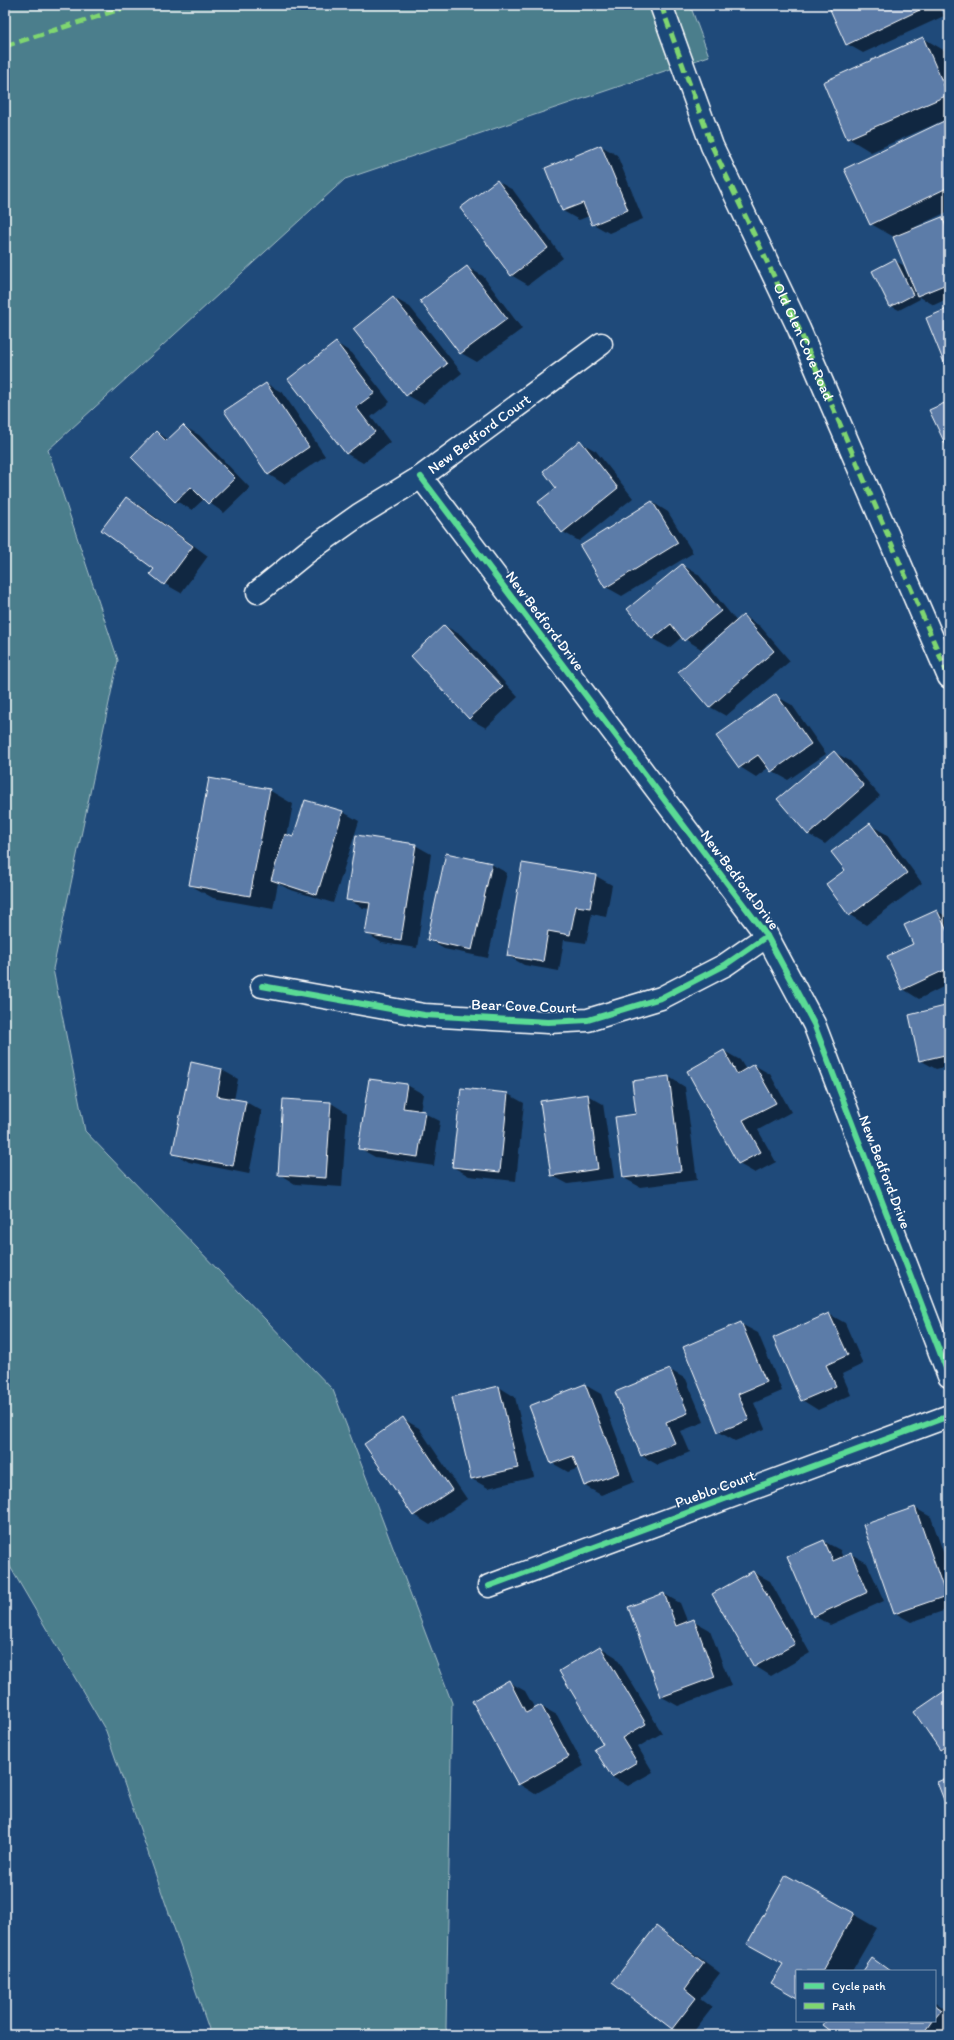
<svg xmlns="http://www.w3.org/2000/svg" width="954" height="2040" viewBox="0 0 954 2040" font-family="Itim,sans-serif">
  <style>
    .green { fill: #4b7e8c; stroke: #a5bec6 }
    .shadow { fill: #0007 }
    .building { fill: #5c7ba8; stroke: #fff }
    .lines { fill: none; stroke-linecap: round; stroke-linejoin: round }
    .street-casing { stroke: #fff; stroke-width: 25 }
    .street { stroke: #1f4a7a; stroke-width: 22 }
    .quiet { stroke: #7fd670; stroke-width: 5; stroke-dasharray: 10 5; stroke-linecap: butt }
    .cycleway-casing { stroke: #1f4a7a; stroke-width: 8 }
    .cycleway { stroke: #5adb95; stroke-width: 6 }
    .labels { text-anchor: middle; dominant-baseline: central; stroke-width: 3; stroke-linejoin: round; paint-order: stroke }
    .street-label { font-size: 15px; fill: #fff; stroke: #1f4a7a }
  </style>
  <rect width="100%" height="100%" fill="#1f4a7a"/>
  <filter id="ink" filterUnits="userSpaceOnUse"><feTurbulence type="fractalNoise" baseFrequency=".025" numOctaves="2"/><feDisplacementMap in="SourceGraphic" scale="8" xChannelSelector="R" yChannelSelector="G"/><feConvolveMatrix kernelMatrix="1 2 1 2 8 2 1 2 1" color-interpolation-filters="sRGB"/></filter>
  <g filter="url(#ink)">
    <polygon class="green" points="5,5 690,5 709,56 345,179 48,450 118,660 53,969 85,1131 333,1390 452,1703 446,2028 448,2035 211,2035 106,1731 5,1558"/>
    <g class="shadow">
      <polygon points="829,5 939,5 944,16 863,53 847,44"/>
      <polygon points="923,38 947,52 949,57 949,118 871,152 848,138"/>
      <polygon points="944,123 949,125 949,211 915,227 916,229 942,218 949,222 949,298 934,305 918,296 920,299 899,310 891,306 895,261 903,265 907,274 909,273 894,237 871,224"/>
      <polygon points="601,146 617,155 643,219 609,233 593,224 589,216 579,220 563,211 546,168"/>
      <polygon points="497,181 513,190 563,258 528,285 511,275"/>
      <polygon points="467,267 483,276 522,329 477,362 461,353"/>
      <polygon points="394,298 410,307 462,373 423,404 407,395"/>
      <polygon points="336,343 352,353 390,402 371,417 390,442 363,463 347,454 289,379"/>
      <polygon points="267,384 283,393 325,456 284,484 268,474"/>
      <polygon points="183,426 199,435 250,488 224,513 204,499 192,510 176,501 157,432 169,440"/>
      <polygon points="580,442 596,451 633,498 579,541 563,532 558,488"/>
      <polygon points="126,498 142,507 208,556 181,593 165,584 156,569"/>
      <polygon points="652,502 668,512 693,553 622,596 606,587"/>
      <polygon points="682,565 698,574 737,622 744,616 760,626 790,661 726,716 710,707 730,628 729,627 701,649 682,637 669,648 653,639"/>
      <polygon points="445,626 461,635 518,697 486,728 470,719 412,656"/>
      <polygon points="776,696 792,705 826,754 788,780 772,771 769,767 756,777 740,767 718,736"/>
      <polygon points="834,752 850,761 880,796 825,844 808,834"/>
      <polygon points="269,790 293,804 287,836 294,839 343,812 359,821 333,903 288,889 278,883 273,909 213,898 190,885"/>
      <polygon points="870,825 886,834 922,883 866,925 850,915 846,870"/>
      <polygon points="415,845 431,854 417,948 382,943 366,933 370,909 363,908 347,899"/>
      <polygon points="491,864 507,873 488,958 444,949 428,939"/>
      <polygon points="523,864 596,876 612,885 606,917 592,914 586,943 564,940 559,971 524,965 508,956"/>
      <polygon points="937,911 949,918 949,984 919,999 903,989 914,944"/>
      <polygon points="949,1006 949,1066 936,1069 920,1060"/>
      <polygon points="724,1051 740,1060 746,1070 754,1065 770,1074 791,1112 758,1130 776,1162 755,1173 739,1164 689,1071"/>
      <polygon points="222,1070 238,1079 234,1100 246,1102 262,1111 249,1174 189,1162 173,1153"/>
      <polygon points="669,1077 685,1087 697,1180 640,1187 624,1178"/>
      <polygon points="407,1085 423,1094 420,1111 440,1121 434,1166 375,1157 359,1148"/>
      <polygon points="508,1094 524,1103 516,1181 469,1176 453,1167"/>
      <polygon points="587,1095 603,1104 614,1178 568,1184 551,1175"/>
      <polygon points="284,1100 331,1103 347,1113 342,1187 295,1184 279,1174"/>
      <polygon points="829,1314 845,1323 863,1364 842,1374 851,1395 818,1410 802,1400"/>
      <polygon points="741,1324 758,1333 782,1391 754,1403 765,1429 735,1441 719,1432 684,1347"/>
      <polygon points="670,1370 686,1379 704,1422 681,1431 690,1452 658,1465 642,1456 616,1392"/>
      <polygon points="585,1385 601,1394 634,1482 601,1495 585,1486 579,1468 568,1472 552,1463"/>
      <polygon points="499,1387 515,1397 534,1477 488,1488 472,1479"/>
      <polygon points="403,1419 419,1428 467,1499 430,1525 414,1515"/>
      <polygon points="915,1508 931,1517 949,1569 949,1609 911,1622 895,1613"/>
      <polygon points="823,1541 840,1550 843,1558 851,1554 867,1563 884,1601 830,1625 814,1616"/>
      <polygon points="753,1572 770,1581 810,1653 771,1676 755,1666 714,1594"/>
      <polygon points="664,1594 680,1603 688,1623 694,1621 710,1630 731,1686 678,1706 662,1697"/>
      <polygon points="600,1647 616,1657 662,1733 638,1747 653,1772 628,1786 612,1777 604,1744"/>
      <polygon points="509,1682 525,1691 535,1709 541,1706 557,1715 584,1766 535,1794 519,1784"/>
      <polygon points="949,1689 949,1754 941,1749"/>
      <polygon points="786,1876 877,1928 852,1971 797,1971 797,1997 784,1964"/>
      <polygon points="656,1927 672,1937 720,1973 700,1999 712,2008 691,2035 684,2035 673,2028 614,1982"/>
      <polygon points="873,1960 892,1971 864,1971"/>
      <polygon points="935,2002 949,2012 949,2035 838,2035 827,2021 935,2021"/>
    </g>
    <g class="building">
      <polygon points="828,5 927,5 928,6 846,45"/>
      <polygon points="923,37 948,95 847,139 823,82"/>
      <polygon points="944,121 949,132 949,187 870,225 844,169"/>
      <polygon points="601,145 628,210 592,225 583,203 562,211 545,168"/>
      <polygon points="497,180 548,248 511,276 460,208"/>
      <polygon points="942,217 949,233 949,283 917,296 893,237"/>
      <polygon points="895,259 913,295 890,307 872,271"/>
      <polygon points="467,266 507,319 460,354 420,301"/>
      <polygon points="393,297 447,364 406,396 353,329"/>
      <polygon points="949,308 949,375 926,318"/>
      <polygon points="336,342 375,393 356,407 375,432 346,454 288,379"/>
      <polygon points="266,383 309,447 268,475 224,411"/>
      <polygon points="949,401 949,452 929,410"/>
      <polygon points="183,425 235,478 208,504 191,487 175,502 131,457 156,431 166,441"/>
      <polygon points="580,440 618,488 562,533 538,502 556,488 543,471"/>
      <polygon points="126,497 193,546 164,585 150,574 154,569 101,530"/>
      <polygon points="652,501 678,543 605,588 580,546"/>
      <polygon points="682,564 721,611 684,641 671,624 652,639 627,609"/>
      <polygon points="743,615 774,651 709,708 678,672"/>
      <polygon points="444,625 503,687 469,719 411,656"/>
      <polygon points="776,694 811,744 771,772 758,755 739,768 716,736"/>
      <polygon points="834,751 864,786 808,835 777,799"/>
      <polygon points="209,778 270,789 250,896 189,885"/>
      <polygon points="305,800 343,811 317,895 271,880 285,834 293,837"/>
      <polygon points="870,823 907,873 849,916 826,884 845,870 831,852"/>
      <polygon points="356,835 416,844 401,940 365,934 370,903 346,900"/>
      <polygon points="446,853 492,863 472,950 427,940"/>
      <polygon points="522,863 596,875 590,908 576,906 570,935 548,931 543,962 507,956"/>
      <polygon points="937,910 949,935 949,968 902,990 887,956 913,944 904,925"/>
      <polygon points="949,1005 949,1054 919,1061 909,1015"/>
      <polygon points="724,1050 737,1074 754,1064 776,1103 743,1120 761,1152 738,1164 687,1071"/>
      <polygon points="191,1062 222,1069 217,1096 246,1101 233,1166 172,1154"/>
      <polygon points="669,1076 681,1171 623,1178 615,1117 636,1114 632,1081"/>
      <polygon points="369,1079 407,1084 403,1108 425,1111 418,1157 358,1149"/>
      <polygon points="461,1088 508,1093 500,1172 452,1167"/>
      <polygon points="588,1094 598,1169 551,1176 540,1101"/>
      <polygon points="283,1099 331,1102 326,1178 278,1175"/>
      <polygon points="829,1313 848,1355 826,1365 836,1386 801,1401 773,1338"/>
      <polygon points="741,1322 766,1382 738,1394 749,1420 718,1432 683,1347"/>
      <polygon points="670,1369 688,1413 666,1422 675,1443 641,1456 615,1392"/>
      <polygon points="585,1384 619,1473 584,1486 573,1456 551,1464 529,1406"/>
      <polygon points="499,1386 518,1468 471,1479 452,1397"/>
      <polygon points="403,1417 452,1490 413,1516 364,1444"/>
      <polygon points="915,1507 946,1596 894,1614 863,1525"/>
      <polygon points="824,1540 833,1561 851,1553 868,1592 813,1617 787,1556"/>
      <polygon points="753,1571 795,1644 754,1667 712,1594"/>
      <polygon points="664,1593 676,1626 694,1619 715,1677 661,1697 628,1607"/>
      <polygon points="600,1646 646,1724 622,1738 637,1762 612,1777 594,1749 603,1744 559,1671"/>
      <polygon points="509,1680 526,1713 541,1705 569,1757 518,1785 472,1701"/>
      <polygon points="949,1688 949,1744 940,1750 914,1712"/>
      <polygon points="949,1777 949,1813 937,1782"/>
      <polygon points="786,1875 854,1913 822,1971 797,1971 797,1998 771,1983 783,1964 747,1944"/>
      <polygon points="656,1926 704,1963 685,1989 696,1998 672,2029 612,1983"/>
      <polygon points="872,1958 890,1971 863,1971"/>
      <polygon points="935,2005 942,2010 935,2018"/>
      <polygon points="826,2021 933,2021 923,2035 836,2035 823,2025"/>
    </g>
    <g class="lines">
      <g class="street-casing">
        <g id="street">
          <path id="s1" d="M661,5L712,146L799,329L949,677"/>
          <polyline points="421,477 767,936 814,1024 949,1376"/>
          <path id="s2" d="M258,592L307,552L359,515L421,477L601,344"/>
          <polyline points="262,986 424,1015 548,1022 588,1020 661,998 725,965 767,936"/>
          <polyline points="489,1586 949,1416"/>
        </g>
      </g>
      <use href="#street" class="street"/>
      <g class="quiet">
        <polyline points="661,5 712,146 799,329 949,677"/>
        <polyline points="5,46 133,5"/>
      </g>
      <g class="cycleway-casing">
        <g id="cycleway">
          <polyline points="421,477 767,936 814,1024 949,1376"/>
          <polyline points="262,986 424,1015 548,1022 588,1020 661,998 725,965 767,936"/>
          <polyline points="489,1586 949,1416"/>
        </g>
      </g>
      <use href="#cycleway" class="cycleway"/>
    </g>
  </g>
  <g class="labels">
    <g class="street-label">
      <text stroke="none"><textPath href="#s1" startOffset="366">Old Glen Cove Road</textPath></text>
      <text stroke="none"><textPath href="#s2" startOffset="272">New Bedford Court</textPath></text>
      <text transform="translate(545 621) rotate(53)">New Bedford Drive</text>
      <text transform="translate(740 880) rotate(53)">New Bedford Drive</text>
      <text transform="translate(524 1006) rotate(2)">Bear Cove Court</text>
      <text transform="translate(885 1172) rotate(69)">New Bedford Drive</text>
      <text transform="translate(715 1489) rotate(-20)">Pueblo Court</text>
    </g>
  </g>
  <rect width="954" height="2040" fill="none" stroke="#1f4a7a" stroke-width="20"/>
  <rect x="10" y="10" width="934" height="2020" fill="none" stroke="#fff" stroke-width="1.5" filter="url(#ink)"/>
  <rect x="796" y="1970" width="140" height="52" fill="#1f4a7a" stroke="#7992af"/>
  <rect x="804" y="1983" width="20" height="6" fill="#5adb95" stroke="#7992af"/>
  <text x="832" y="1990" font-size="12" fill="#ffffff">Cycle path</text>
  <rect x="804" y="2003" width="20" height="6" fill="#7fd670" stroke="#7992af"/>
  <text x="832" y="2010" font-size="12" fill="#ffffff">Path</text>
</svg>
